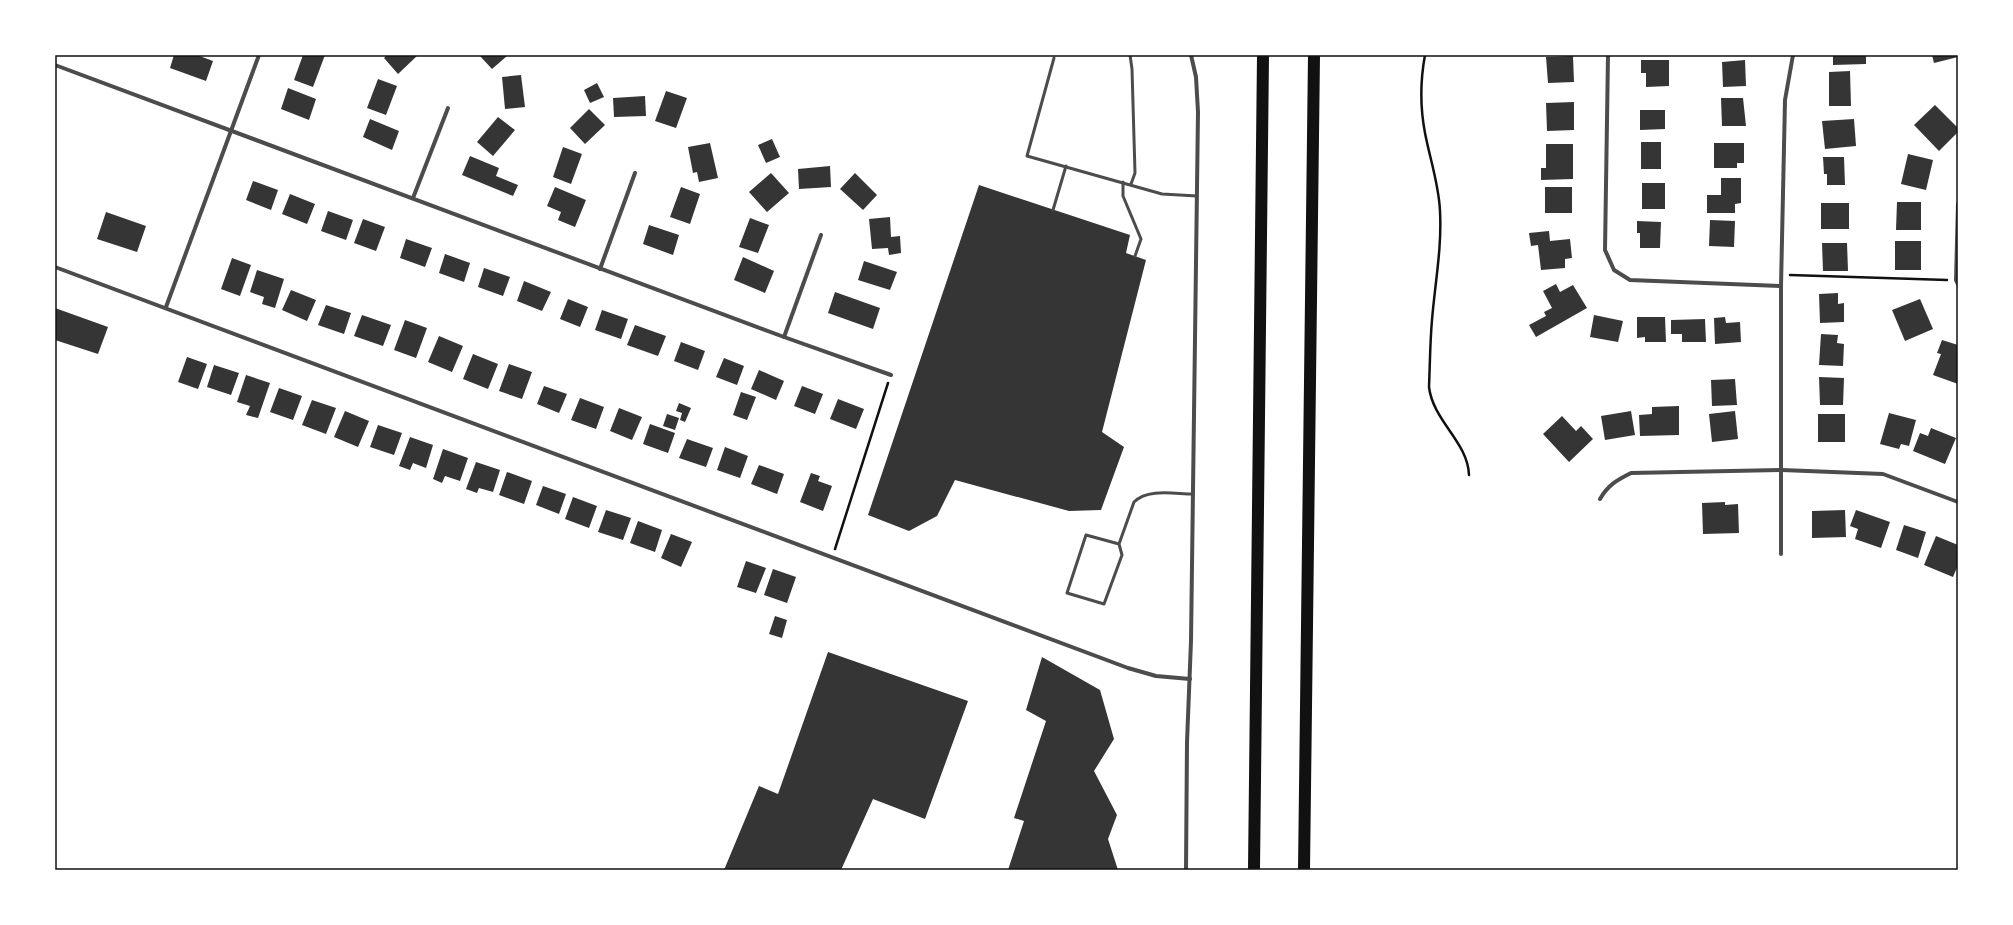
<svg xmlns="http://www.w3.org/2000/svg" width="2013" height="925" viewBox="0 0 2013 925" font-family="Inter,sans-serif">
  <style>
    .building { fill: #353535 }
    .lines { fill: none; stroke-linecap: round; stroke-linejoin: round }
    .path { stroke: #111; stroke-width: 2.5 }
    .service { stroke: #4c4c4c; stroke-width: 3 }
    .minor { stroke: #4c4c4c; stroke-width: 4 }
    .motorway { stroke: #111; stroke-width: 12 }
    .neatline { fill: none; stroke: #111; stroke-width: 1.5 }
  </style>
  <rect width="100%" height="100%" fill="#fff"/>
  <g class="building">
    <polygon points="174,55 197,55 213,61 206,81 170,68"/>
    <polygon points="303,55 325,55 313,87 294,80"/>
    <polygon points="387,55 418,55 398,74 384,58"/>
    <polygon points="479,55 506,55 507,56 492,69"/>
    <polygon points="1833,55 1866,55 1866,64 1833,65"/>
    <polygon points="1932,55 1958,55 1958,57 1934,63"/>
    <polygon points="1573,56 1574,82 1548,83 1546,57"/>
    <polygon points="1641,60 1669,60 1669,86 1646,87 1646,73 1641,73"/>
    <polygon points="1745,60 1746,86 1723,87 1722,62"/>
    <polygon points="1850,71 1851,106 1829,106 1829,72"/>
    <polygon points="521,75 525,107 505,109 502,77"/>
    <polygon points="378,79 397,86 386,115 367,108"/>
    <polygon points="597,83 604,97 590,103 584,90"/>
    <polygon points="288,88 316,99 309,120 281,109"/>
    <polygon points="666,91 687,98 676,128 655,121"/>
    <polygon points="645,96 646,116 614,117 613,98"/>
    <polygon points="1721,98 1743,98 1746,126 1722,126"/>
    <polygon points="1574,102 1574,130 1547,131 1546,103"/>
    <polygon points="1935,105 1958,128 1958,132 1939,151 1914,125"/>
    <polygon points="589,109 605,125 585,144 570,128"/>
    <polygon points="1640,110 1665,110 1665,129 1640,130"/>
    <polygon points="498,117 515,130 493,156 477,142"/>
    <polygon points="370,119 399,131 392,150 363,137"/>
    <polygon points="1854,119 1856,146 1825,149 1822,121"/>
    <polygon points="772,139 780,157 766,163 758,145"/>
    <rect x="1641" y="142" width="20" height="27"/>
    <polygon points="710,143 718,178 699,182 697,172 693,173 688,147"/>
    <polygon points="1714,143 1744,143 1744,163 1737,163 1737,168 1714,168"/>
    <polygon points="1546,144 1573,144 1573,179 1541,180 1541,168 1546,168"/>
    <polygon points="563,147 582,154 571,184 553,177"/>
    <polygon points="1908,154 1933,160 1926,190 1901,184"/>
    <polygon points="470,156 499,168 496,176 518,185 513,196 462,175"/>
    <polygon points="1823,157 1844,157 1845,185 1827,185 1827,174 1824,174"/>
    <polygon points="830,166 831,187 799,189 798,169"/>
    <polygon points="771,173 789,193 767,212 749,192"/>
    <polygon points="855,173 877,195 863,210 840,189"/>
    <polygon points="1721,178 1741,178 1741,203 1735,204 1735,213 1707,213 1707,195 1721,195"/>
    <polygon points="253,181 278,190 271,210 246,200"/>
    <rect x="1642" y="183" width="23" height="26"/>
    <polygon points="979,185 1130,235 1126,253 1146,260 1102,432 1124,447 1101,510 1069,511 955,480 937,516 909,531 868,515"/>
    <polygon points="555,187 586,200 575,227 558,220 561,212 547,206"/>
    <polygon points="681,187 700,194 690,224 670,217"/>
    <rect x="1545" y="187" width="27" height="26"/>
    <polygon points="290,194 315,204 307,224 282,214"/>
    <polygon points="1897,202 1921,202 1921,230 1896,230"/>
    <rect x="1821" y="203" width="28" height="26"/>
    <polygon points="328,211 353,220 346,240 321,231"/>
    <polygon points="106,212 146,226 137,252 97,239"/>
    <polygon points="890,217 891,237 900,236 901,253 889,255 888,248 872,249 869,219"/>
    <polygon points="750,218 769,225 758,253 739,247"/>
    <polygon points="363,219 385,227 376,251 354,243"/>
    <polygon points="1710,220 1735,221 1734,247 1709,246"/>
    <polygon points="1637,221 1661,222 1660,248 1640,248 1640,233 1637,233"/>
    <polygon points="649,225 679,235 673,255 643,244"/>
    <polygon points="1549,231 1550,241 1570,239 1572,258 1565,259 1565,268 1541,270 1538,245 1531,246 1529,233"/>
    <polygon points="406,239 432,248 425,267 400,258"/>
    <rect x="1895" y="241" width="26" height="29"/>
    <polygon points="1822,243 1847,243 1848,271 1823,271"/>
    <polygon points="445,254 470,263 464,282 439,273"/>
    <polygon points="743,257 774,271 765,293 734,280"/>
    <polygon points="232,258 251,265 240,296 221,289"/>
    <polygon points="864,261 897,272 890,290 858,280"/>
    <polygon points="484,268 510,277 503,296 478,287"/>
    <polygon points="257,270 284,279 275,308 262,304 264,297 250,292"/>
    <polygon points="524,281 551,292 542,311 517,301"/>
    <polygon points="1556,284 1560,292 1573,285 1587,308 1536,337 1529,325 1546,316 1544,312 1552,308 1543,291"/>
    <polygon points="291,290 316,300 307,321 282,310"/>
    <polygon points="835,292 880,308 873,329 828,313"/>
    <polygon points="1838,293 1838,304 1844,303 1844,322 1820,323 1819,294"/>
    <polygon points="568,299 588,307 580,327 560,319"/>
    <polygon points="1920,299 1933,329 1905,341 1892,310"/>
    <polygon points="326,305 351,313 344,334 318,325"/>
    <polygon points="55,308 108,327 98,354 55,340"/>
    <polygon points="602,310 628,319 621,339 595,330"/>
    <polygon points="362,315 391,325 383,346 354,336"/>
    <polygon points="1594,315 1623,321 1618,342 1590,337"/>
    <polygon points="1637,317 1665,317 1666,342 1645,342 1645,337 1637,338"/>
    <polygon points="1725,317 1726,323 1740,322 1741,342 1715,344 1714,318"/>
    <polygon points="1705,319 1706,342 1682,342 1682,334 1671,334 1671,320"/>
    <polygon points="405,320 427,328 416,358 394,350"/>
    <polygon points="635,325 666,336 658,356 627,345"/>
    <polygon points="1821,334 1838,335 1837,343 1844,344 1843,366 1819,365"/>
    <polygon points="439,336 463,346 452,372 428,362"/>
    <polygon points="1942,340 1958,345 1958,384 1933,375 1941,354 1937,353"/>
    <polygon points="681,342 705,351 698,370 674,361"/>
    <polygon points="473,354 498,364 488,389 463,379"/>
    <polygon points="187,357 207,364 198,389 178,382"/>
    <polygon points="724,358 744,366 737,385 716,377"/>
    <polygon points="509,364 532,372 522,399 499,391"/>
    <polygon points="214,365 239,373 231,395 207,387"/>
    <polygon points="759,370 784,381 776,400 751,389"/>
    <polygon points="246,375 270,383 258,418 246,415 250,406 237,402"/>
    <polygon points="1819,377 1844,378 1843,405 1820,405"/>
    <polygon points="1735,379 1737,405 1712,406 1711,380"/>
    <polygon points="544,386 567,394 559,413 537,404"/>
    <polygon points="802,386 823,394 815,414 794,406"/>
    <polygon points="279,388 302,396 293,420 270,412"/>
    <polygon points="741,392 756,397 747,420 733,415"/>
    <polygon points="580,398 604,407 596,429 571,420"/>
    <polygon points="838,399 864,409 856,429 830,419"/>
    <polygon points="312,400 336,408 326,434 302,425"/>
    <polygon points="679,403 691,408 685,422 680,420 682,413 676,411"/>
    <polygon points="1679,406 1679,435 1640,436 1639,415 1652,414 1652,407"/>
    <polygon points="619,408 642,417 632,440 610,431"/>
    <polygon points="345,411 369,421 358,447 334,437"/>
    <polygon points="1631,411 1635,435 1605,440 1601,416"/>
    <polygon points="1735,411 1738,439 1712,442 1709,414"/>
    <polygon points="1889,413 1916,420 1909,446 1901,444 1899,449 1880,444"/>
    <polygon points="667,414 679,418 675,430 663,426"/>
    <rect x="1818" y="414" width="27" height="28"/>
    <polygon points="1562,416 1576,431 1581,426 1593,439 1569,462 1543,434"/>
    <polygon points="650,424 675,433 668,453 643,444"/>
    <polygon points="378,425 402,433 394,455 370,447"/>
    <polygon points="1931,428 1956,438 1945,464 1913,451 1920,433 1928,436"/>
    <polygon points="410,437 433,445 426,468 413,463 410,470 399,466"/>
    <polygon points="687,439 713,448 706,467 679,458"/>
    <polygon points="725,447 748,456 740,478 717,470"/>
    <polygon points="443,449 468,458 460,481 445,476 442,483 433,479"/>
    <polygon points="476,462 500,470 493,492 479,488 477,493 466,489"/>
    <polygon points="759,465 784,474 777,494 751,484"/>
    <polygon points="507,472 532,481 524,504 499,495"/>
    <polygon points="811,473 820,476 818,481 832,486 823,511 800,502"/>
    <polygon points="543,486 566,494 559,514 536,505"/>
    <polygon points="573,497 597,506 589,528 565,519"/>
    <polygon points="1725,502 1725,505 1738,504 1739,533 1703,534 1702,503"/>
    <polygon points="606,510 631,518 623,540 598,532"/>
    <polygon points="1845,510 1846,537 1812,538 1812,511"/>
    <polygon points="1856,510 1890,522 1881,548 1855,539 1858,529 1850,526"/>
    <polygon points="638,521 662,530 655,552 630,543"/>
    <polygon points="1904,525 1926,532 1918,558 1896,550"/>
    <polygon points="671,534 692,542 681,567 661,558"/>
    <polygon points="1936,536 1958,545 1958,565 1953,577 1924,565"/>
    <polygon points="746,561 766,568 756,593 737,587"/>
    <polygon points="773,569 796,577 787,603 764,595"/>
    <polygon points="775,616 787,620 782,638 769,634"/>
    <polygon points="828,652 968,701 925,819 873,799 841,870 724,870 759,786 778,794"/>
    <polygon points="1042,657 1100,690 1114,739 1094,771 1117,815 1108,839 1118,870 1008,870 1024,821 1014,818 1046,721 1026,710"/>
  </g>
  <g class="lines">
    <g class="path">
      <path d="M1425,55C1420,82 1420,107 1425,133C1430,159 1439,185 1440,211C1442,248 1435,283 1432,320C1430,342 1430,364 1429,387C1433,421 1468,442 1469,475"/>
      <polyline points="1790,275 1947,280"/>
      <polyline points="835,549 888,383"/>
    </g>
    <g class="service">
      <polyline points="1130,55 1132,69 1135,173 1131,184"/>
      <polyline points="1054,58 1027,156 1162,194 1197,196"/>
      <polyline points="1123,182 1123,196 1141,239 1135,256"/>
      <polyline points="1053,210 1066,166"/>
      <path d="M1119,544L1086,535L1067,593L1104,604L1122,555L1119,544L1134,502C1148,488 1175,494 1193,494"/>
    </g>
    <g class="minor">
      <polyline points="1608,55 1605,250 1614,270 1630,280 1781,286"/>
      <polyline points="55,65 784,337 891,375"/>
      <polyline points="413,198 448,108"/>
      <polyline points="1958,204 1956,280 1958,284"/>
      <polyline points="55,267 1128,668 1156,676 1190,679"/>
      <polyline points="600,269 635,173"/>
      <polyline points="166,307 259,55"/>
      <polyline points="784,337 821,235"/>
      <path d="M1600,499C1608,485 1617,480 1631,473L1782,470L1883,474L1958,502"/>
      <polyline points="1781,554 1781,286 1785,100 1793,55"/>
      <polyline points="1186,870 1187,742 1191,641 1198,112 1196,77 1191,55"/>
    </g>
    <g class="motorway">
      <polyline points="1254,870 1263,55"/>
      <polyline points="1304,870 1314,55"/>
    </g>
  </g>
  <rect width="2013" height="925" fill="none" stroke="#ffffff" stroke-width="112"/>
  <rect x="56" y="56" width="1901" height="813" class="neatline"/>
</svg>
